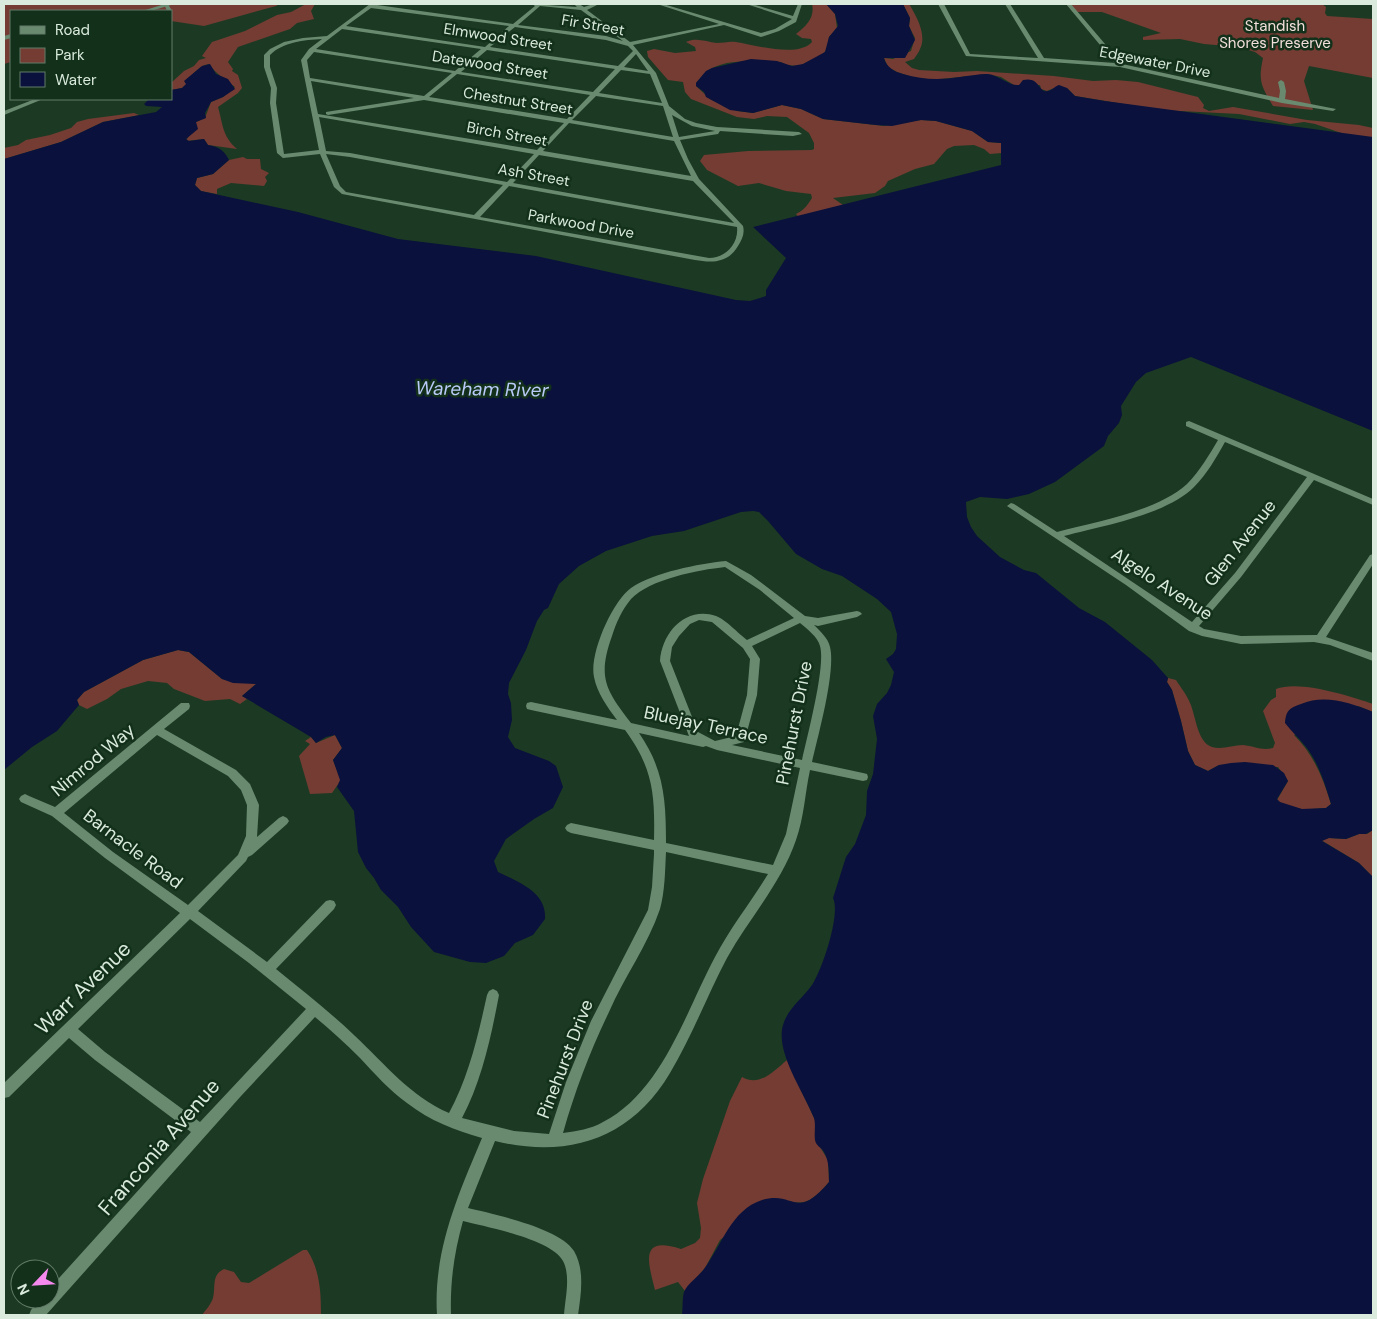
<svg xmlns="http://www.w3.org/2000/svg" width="1377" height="1319" viewBox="0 0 1377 1319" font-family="'DM Sans',sans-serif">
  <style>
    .green { fill: #743c33 }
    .water { fill: #0a113c }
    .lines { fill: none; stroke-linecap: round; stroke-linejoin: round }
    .minor { fill: #6a8a70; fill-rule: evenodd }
    .tertiary { fill: #6a8a70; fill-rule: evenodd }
    .labels { text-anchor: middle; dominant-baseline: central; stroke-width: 5; stroke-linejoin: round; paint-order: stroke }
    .far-street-label { font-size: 15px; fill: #daebdd; stroke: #12301a }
    .far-park-label { font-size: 15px; fill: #f2dedb; stroke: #12301a }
    .street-label { font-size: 18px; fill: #daebdd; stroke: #12301a }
    .water-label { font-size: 19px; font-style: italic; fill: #bacaf8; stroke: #12301a }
    .near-street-label { font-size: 21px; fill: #daebdd; stroke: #12301a }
  </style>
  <rect width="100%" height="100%" fill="#1c3a23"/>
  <g class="green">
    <polygon points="4,4 279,4 276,6 204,26 171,21 171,11 11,11 11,62 4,64"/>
    <path d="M306,4H315L311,11L314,19L297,23L290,29L238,47L228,62L233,69L232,71L238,75L242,88L238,93L218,107C223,124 222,136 237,149L208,145L204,139L186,141L196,122L205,118L211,102L223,97L235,87C225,79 216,74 209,64C200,65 194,74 187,79L186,85L182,88L171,90V83L184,71L194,66L199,60L206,58L202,56L212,42L245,31L277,15L291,12Z"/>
    <path d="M812,4H826L835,14L837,28L829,37L827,49L822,55L799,66L787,65L781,62C758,62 727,57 707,71C703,74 700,79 696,83V86L710,99L737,111L753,113L782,105L801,109L823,119L884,126L921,120L936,121L972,131L988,142L1001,143L1002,153L990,154L984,149L974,145L954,146L947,149L934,164L915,169L888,181L885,186L875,193L833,198L843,205L802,221L796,214C804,210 807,206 812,198L811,194L786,191L759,183L738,186L707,170L700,161L704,155L748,151L812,150L814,149V143L809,133L787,117L767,116L754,119L737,117L691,99L685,92L683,82L668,80L648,57L647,51L654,49L675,53L696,51L695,47L686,42C697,37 706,42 717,43C723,43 730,41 736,42C755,45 798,58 812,42L811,39L802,38L796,34C807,26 815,17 812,4Z"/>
    <path d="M903,4H909C917,17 927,35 920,49C919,52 916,56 914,59L905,62L912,68L919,70L954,72L977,71L1054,76L1093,81L1116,80L1138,82L1198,97L1204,105L1203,108L1209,111L1233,107L1307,120L1359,125L1373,128V155L1356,138L1315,124L1304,122L1290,124L1239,114L1160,110L1075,96L1067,88H1054L1047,91L1041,89L1040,85H1014L1001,77L988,74L941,79H918L897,72L888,67L884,58L893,59L911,51L915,38L909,26L910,18Z"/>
    <path d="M1066,4H1322L1326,7L1325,13L1327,16L1373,19V78L1309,66L1304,81L1313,110L1273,106C1261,86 1258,81 1263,58L1255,52L1239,47L1204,44L1180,39L1143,40V37L1161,33L1102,12H1073Z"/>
    <polygon points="134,113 139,115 103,122 61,142 4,159 4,148 18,145 26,140 50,135 71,128 77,122 88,119"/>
    <polygon points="243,157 247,159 260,159 261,169 269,173 265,177 267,181 264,186 231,183 217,189 217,194 201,191 195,185 197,178 213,174 229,160"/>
    <polygon points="178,650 189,652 222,679 256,684 242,696 247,699 240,704 230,699 205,701 174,689 167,683 148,681 121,689 107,699 87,709 79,705 77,700 84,692 143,660"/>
    <path d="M1168,678L1176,680C1181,688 1187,695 1190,703C1196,716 1197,742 1212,747C1222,750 1233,745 1243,745C1254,746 1262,751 1273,748L1275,743L1263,711L1271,700L1276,697V689C1300,680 1349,696 1373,704V712L1358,706L1294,735C1314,755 1323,778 1331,804L1326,808C1311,809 1289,812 1277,800L1288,781L1278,767L1219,765L1208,771L1195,765L1188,751L1181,721L1172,690L1167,682Z"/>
    <polygon points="335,735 342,748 333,760 341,780 332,793 310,794 299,756 310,744 305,741 311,737 316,743"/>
    <polygon points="1373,830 1373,877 1359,863 1321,840 1329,838 1346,839 1359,834 1367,834"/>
    <path d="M787,1060L815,1120V1139L828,1160L829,1182C809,1205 804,1206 775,1198L720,1240L705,1268L685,1291L678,1282L655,1290C648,1262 639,1235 681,1249L695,1243L700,1238L701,1228L697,1203L703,1179L730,1101L742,1077C760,1087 774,1071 787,1060Z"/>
    <path d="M303,1250H307C320,1270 321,1292 321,1315H202C206,1310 211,1304 213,1298C216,1287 211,1275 224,1269L234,1272L241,1282L249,1283Z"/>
  </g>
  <path class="water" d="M826,4H903L910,18L909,26L915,40L905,58H884C886,67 895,72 903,74C923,80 941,80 960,77C969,76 978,74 987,74C1000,75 1008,86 1019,85L1023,80C1040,76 1038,93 1048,91C1053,90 1055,86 1059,85L1067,88L1075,96L1105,101L1373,137V431L1191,357L1146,373L1136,382L1121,406L1122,415L1119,423L1108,436L1104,446L1055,482L1029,494L1007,499L980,497L966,502L967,517L971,527L977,536L1000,557L1024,570L1036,573L1079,608L1105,622L1152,660L1168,678L1167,682L1172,690L1181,721L1188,751L1195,765L1208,771L1219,765L1231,763L1245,762L1273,765L1284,773L1288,781L1277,799L1280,802L1302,809L1326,808L1331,804C1325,784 1319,764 1306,747C1300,739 1292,732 1285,723C1286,711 1289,708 1301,704C1325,694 1350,703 1373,712V830L1366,834H1359L1346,839L1329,838L1322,841L1359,863L1373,877V1315H682C683,1308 682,1299 684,1292C687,1284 699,1276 704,1269C722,1245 731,1210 762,1200C795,1190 795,1222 829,1182C829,1171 829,1161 824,1152C821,1147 816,1146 815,1140C814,1133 816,1125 814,1118C804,1092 775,1052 783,1025C788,1008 803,998 812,985C822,970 841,914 833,898L846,857L855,844L866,815L867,791L873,774L877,739L873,716L877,704L887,693L891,685L894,672L886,659L893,654L896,649L897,634L891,612L877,599L842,576L822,569L796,554L768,521L759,512L753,511L741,512L684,531L652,536L606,551L579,566L559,584L548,608L544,610L537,621L526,650L509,683L508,694L511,703L512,720L508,737L515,748L549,761L556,766L563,787L553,808L534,819L506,839L494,861L498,872C518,882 547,892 545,919L533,935L515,943L504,956L486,963L470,962L434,952L411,927L398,907L381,890L374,878L366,868L358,852L354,811L337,787L340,780L333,760L342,748L335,735L326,737L316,743L311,737L242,696L256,684L233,683L222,679L189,652L178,650L143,660L84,692L77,700L79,705L57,731L32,747L4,770V159L61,142L103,122L156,112L162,107L146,106L144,104L149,99H171V90L182,88L186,84L184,81L202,66L210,64L216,74L228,79L235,89L223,97L211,102L205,113L206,118L196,122L198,129L186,139L189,141L204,139L208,145C219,147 224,150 229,160L213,174L197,178L195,185L201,191L298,212L398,239L536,256L736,300L750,301L766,296V290L786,258L753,227L1001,165V143L988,142L972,131L936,121L921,120L892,126L876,125L823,119L801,109L782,105L753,113L730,110L706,97L704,92L696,86V83L706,71L712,68L751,59L777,61L792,66L803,64L825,52L829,37L838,26L835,14Z"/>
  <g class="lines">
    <g class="minor">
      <polygon points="164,4 168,4 172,11 167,11"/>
      <path d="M370,4L513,24L535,6L532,4L577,7L574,4H579L584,7L593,4H599L587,10L630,42L719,24L657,4H663L761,33L775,29L792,19L746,4H752L793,16L798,4H802L796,22L779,31L761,37L724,25L633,45L656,73L669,106L685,119L696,123L717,127L799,132L802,134L793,136L720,131L718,134L680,140L688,159L699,179L743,226C745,234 742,239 738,246C728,263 713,263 695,260L342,194L334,187L320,154L283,158L277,153L270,103L271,88L264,67V55L270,49L284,42L303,38L327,36ZM540,6L581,10L623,41L606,36L518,25ZM371,8L509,26L485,47L346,26ZM515,27L606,40L628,46L633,51L618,66L490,47ZM342,29L481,49L455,71L316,49ZM322,39L309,49L301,60L319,150L284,154L276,103L277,88L270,67V55C283,42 304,40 322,39ZM487,50L615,69L593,92L461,72ZM314,52L452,73L424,96L310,78L307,60ZM636,54L648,71L624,67ZM621,70L650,74L662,103L599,93ZM457,74L590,95L567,119L429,97ZM311,81L414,98L326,112V114L328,115L424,100L564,123L537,150L318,114ZM596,96L663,106L673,137L572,120ZM672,115L692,126L715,131L679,137ZM319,117L534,154L507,182L350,153L326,151ZM569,123L674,141L691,176L543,151ZM326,154L350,157L503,185L474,215L346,192L340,186ZM539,155L693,181L734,223L513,183ZM509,186L737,227C739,244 725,258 709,258L480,217Z"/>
      <polygon points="938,4 944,4 970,54 1038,58 1005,4 1010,4 1044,58 1115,63 1066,4 1071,4 1122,64 1279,98 1280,91 1278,82 1281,80 1284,82 1286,91 1285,99 1336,109 1333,111 1282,103 1120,67 966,56"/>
      <polygon points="35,99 43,99 4,115 4,111"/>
      <path d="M1189,421L1373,499V505L1314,480L1241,577L1199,626L1204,629L1241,636L1317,635L1370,555L1373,554V564L1326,637L1373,653V661L1330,645L1314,642L1241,644L1202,636L1189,631L1126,585L1007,506L1011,503L1014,504L1057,532C1095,522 1158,511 1187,484C1200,471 1209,455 1218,440L1186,426V422ZM1225,442L1307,477L1235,573L1192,622L1064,536C1102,526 1166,515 1194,487C1207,474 1216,458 1225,442Z"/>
      <path d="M726,561L751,575L805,616L818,618L857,611L860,612L862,614L857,617L818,626L814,625C820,631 828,638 830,647C836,671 818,736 812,762L863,773L867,774L868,777L867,780L863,781L810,770C805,793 804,818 796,840C781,884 749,918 727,958C707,996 692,1036 670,1073C631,1139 568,1159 495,1141L468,1208C493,1214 560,1228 574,1251C585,1270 581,1294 578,1315H564C565,1299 571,1276 563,1261C552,1239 486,1227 463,1221C454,1253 450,1282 451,1315H437C433,1251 458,1195 482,1138C455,1130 430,1121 407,1103C389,1090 375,1074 360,1058C346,1044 331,1030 315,1017L241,1096L46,1315H29L31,1310L40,1299H50V1288L191,1132L95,1060L69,1038L9,1097L4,1098V1083L180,913L105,858L52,816L21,802L19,799L21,796L25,794L29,796L55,807L181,703H189L190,706L189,709L164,729L236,770L250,784L259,805L257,837L279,818L283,816L287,818L289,821L287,824L252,855L248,857L246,861L198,911L267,962L326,901L330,900L334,901L336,905L334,909L276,969C303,991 330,1012 355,1036C385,1064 410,1096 449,1113C469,1076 478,1036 487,995L489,991L493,989L497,991L499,995C491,1037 482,1080 462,1118L514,1131L549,1134L566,1082L591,1021L648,910L652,887L654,854V850L571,833L567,831L565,828L567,825L571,823L654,840C655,794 653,768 625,730L531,710L527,709L526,706L527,703L531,702L617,720C608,708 597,693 594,677C589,654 612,602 631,588C655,572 698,564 726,561ZM725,567L760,590L794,618L747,640C739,634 725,619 716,616C686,606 662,632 660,661L689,736L631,723C606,690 597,678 612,636C616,623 622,610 631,599C650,579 698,570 725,567ZM699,620L712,622L743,648L750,659L747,695L736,736L715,741L698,732L670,661L672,647L679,636L690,624ZM800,623C807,629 818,637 820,646C826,666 807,737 802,760L732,745L744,742L745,739L757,695L760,659L752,646ZM639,733L703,747L706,746L717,750L800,768L786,834L773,865L666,843C666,800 664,769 639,733ZM157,735L228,776L241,790L247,805L246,836L238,855L188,905L113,852L64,813ZM666,852L768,874C751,902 730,928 715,957C686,1011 662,1092 603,1122C591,1129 577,1131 563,1133C575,1091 590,1051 609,1012C624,977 648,945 660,909C665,891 665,871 666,852ZM190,919L249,963L306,1009L200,1122L105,1052L78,1029Z"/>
    </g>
    <g class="tertiary">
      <polygon points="165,4 174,4 151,11 142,11"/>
      <polygon points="11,34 11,38 4,40 4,36"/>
    </g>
  </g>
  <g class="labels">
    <g class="far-street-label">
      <text transform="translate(593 25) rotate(10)">Fir Street</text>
      <text transform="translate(498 37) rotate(9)">Elmwood Street</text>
      <text transform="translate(1155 62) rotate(11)">Edgewater Drive</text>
      <text transform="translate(490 65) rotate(9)">Datewood Street</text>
      <text transform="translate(518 101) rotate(9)">Chestnut Street</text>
      <text transform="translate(507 134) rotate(10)">Birch Street</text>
      <text transform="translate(534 175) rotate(10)">Ash Street</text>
      <text transform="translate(581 224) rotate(10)">Parkwood Drive</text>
    </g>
    <g class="far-park-label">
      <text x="1275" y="26">Standish<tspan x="1275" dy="17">Shores Preserve</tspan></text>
    </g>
    <g class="street-label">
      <text transform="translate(1240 543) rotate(-52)">Glen Avenue</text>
      <text transform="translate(1162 584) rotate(33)">Algelo Avenue</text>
      <text transform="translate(794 723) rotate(-79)">Pinehurst Drive</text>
      <text transform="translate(706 725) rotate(12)">Bluejay Terrace</text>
      <text transform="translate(93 760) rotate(-40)">Nimrod Way</text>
      <text transform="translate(133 849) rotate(37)">Barnacle Road</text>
      <text transform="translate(565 1059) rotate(-69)">Pinehurst Drive</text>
    </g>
    <g class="water-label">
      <text transform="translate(482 389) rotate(1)">Wareham River</text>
    </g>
    <g class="near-street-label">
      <text transform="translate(83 988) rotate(-44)">Warr Avenue</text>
      <text transform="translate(159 1147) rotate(-49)">Franconia Avenue</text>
    </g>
  </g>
  <rect width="1377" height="1319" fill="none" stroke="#daebdd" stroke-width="10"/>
  <rect x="10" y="10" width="162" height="90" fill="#12301a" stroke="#627b68"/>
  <rect x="20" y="26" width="25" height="8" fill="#6a8a70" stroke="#627b68"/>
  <text x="55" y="35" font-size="15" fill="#daebdd">Road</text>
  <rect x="20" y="48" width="25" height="15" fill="#743c33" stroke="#627b68"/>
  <text x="55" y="60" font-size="15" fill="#daebdd">Park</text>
  <rect x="20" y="72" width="25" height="15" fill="#0a113c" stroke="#627b68"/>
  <text x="55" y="85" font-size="15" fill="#daebdd">Water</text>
  <g transform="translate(35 1284) rotate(245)"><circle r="24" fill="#12301a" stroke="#627b68"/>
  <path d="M0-4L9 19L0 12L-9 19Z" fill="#f689ed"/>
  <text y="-8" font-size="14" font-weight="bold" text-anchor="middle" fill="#daebdd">N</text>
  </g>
</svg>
